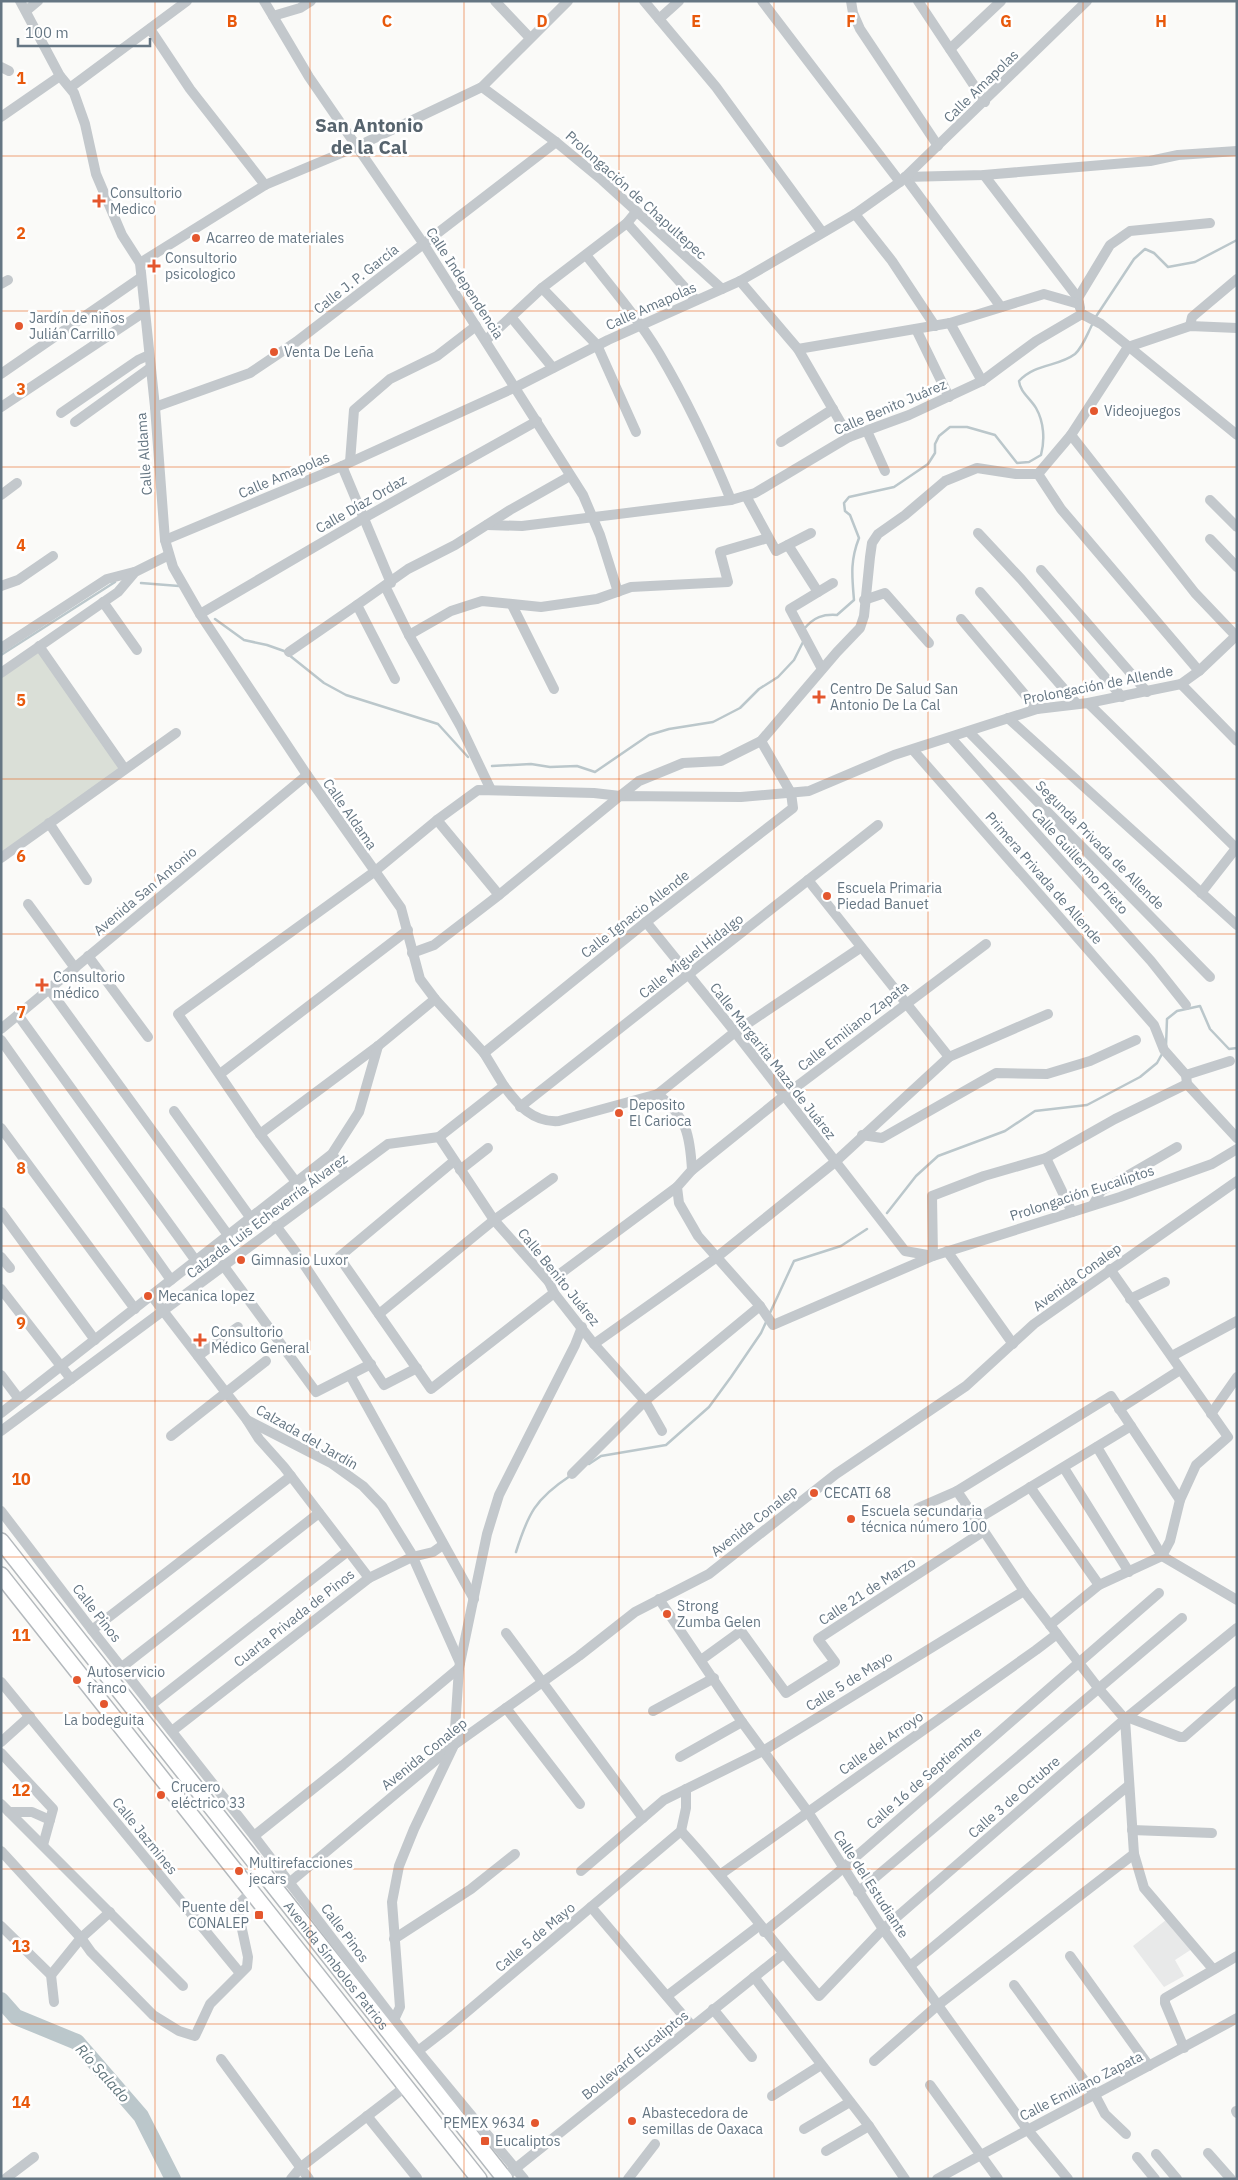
<svg xmlns="http://www.w3.org/2000/svg" width="1238" height="2180" viewBox="0 0 1238 2180" font-family="'IBM Plex Sans',sans-serif">
  <style>
    .built { fill: #e8e9e9 }
    .green { fill: #dadfd7 }
    .lines { fill: none; stroke-linecap: round; stroke-linejoin: round }
    .stream { stroke: #bbc7cb; stroke-width: 2.5 }
    .river { stroke: #bbc7cb; stroke-width: 16 }
    .highway-casing { stroke: #b4b9bd; stroke-width: 18 }
    .minor { stroke: #c3c8cc; stroke-width: 10 }
    .highway { stroke: #fff; stroke-width: 15 }
    .grid { fill: none; stroke: #e8590c; stroke-width: 1; stroke-opacity: 0.55 }
    .poi-dot { fill: #e4572e; stroke: #fff; stroke-width: 2 }
    .labels { text-anchor: middle; dominant-baseline: central; stroke-width: 5; stroke-linejoin: round; paint-order: stroke }
    .street-label { font-size: 14px; fill: #657683; stroke: #fff }
    .poi-label { font-size: 14px; fill: #657683; stroke: #fff; text-anchor: start }
    .water-label { font-size: 15px; font-style: italic; fill: #60757c; stroke: #fff }
    .district-label { font-size: 19px; font-weight: bold; fill: #57646e; stroke: #fff }
    .grid-label { font-size: 16px; text-anchor: middle; font-weight: bold; fill: #e8590c; stroke: #fff; stroke-width: 5; stroke-linejoin: round; paint-order: stroke }
  </style>
  <rect width="100%" height="100%" fill="#fafaf8"/>
  <polygon class="built" points="1166,1920 1192,1949 1175,1960 1184,1976 1164,1987 1133,1946"/>
  <polygon class="green" points="39,646 124,768 1,858 1,673"/>
  <g class="lines">
    <g class="stream">
      <polyline points="1095,318 1134,259 1145,249 1154,253 1168,267 1195,262 1237,240"/>
      <polyline points="141,583 179,586"/>
      <polyline points="215,619 244,640 267,645 284,651 324,683 346,695 438,724 468,757"/>
      <path d="M804,629C814,617 823,614 837,615L854,600C852,576 850,561 859,538L850,515L845,511L844,503L849,497L894,487L928,464L935,453V444L939,436L950,427H967L995,435L1017,463L1029,462L1041,455C1045,440 1044,422 1036,408C1030,398 1020,392 1019,381C1036,363 1058,367 1075,354C1083,347 1088,332 1093,323"/>
      <polyline points="1,655 115,582"/>
      <polyline points="492,766 531,764 550,767 577,766 595,772 649,735 669,729 713,722 740,708 759,689 778,677 794,660 803,642"/>
      <polyline points="1166,1046 1167,1019 1177,1011 1200,1006 1210,1029 1229,1049 1237,1048"/>
      <polyline points="887,1213 916,1176 938,1156 1005,1131 1035,1111 1087,1105 1140,1077 1157,1063 1162,1054"/>
      <polyline points="769,1315 794,1261 841,1246 867,1229"/>
      <polyline points="589,1464 601,1456 666,1445 709,1407 731,1377 761,1333 767,1320"/>
      <path d="M516,1552C528,1514 535,1499 570,1476"/>
    </g>
    <polyline class="river" points="1,2000 16,2017 77,2042 141,2116 173,2179"/>
    <g class="highway-casing">
      <g id="highway">
        <path id="s1" d="M1,1541L505,2179"/>
        <polyline points="1,1575 479,2179"/>
      </g>
    </g>
    <g class="minor">
      <polyline points="264,1 309,77 423,243 583,495 600,535 618,592"/>
      <polyline points="495,1 530,38"/>
      <polyline points="644,1 716,87 822,232"/>
      <polyline points="762,1 900,182"/>
      <polyline points="851,1 853,13 860,29 938,146"/>
      <polyline points="918,1 985,102"/>
      <polyline points="26,11 38,1"/>
      <polyline points="273,16 300,8 311,1"/>
      <polyline points="659,19 679,1"/>
      <polyline points="150,29 190,89 265,185"/>
      <polyline points="950,49 1001,1"/>
      <polyline points="1,67 9,71"/>
      <polyline points="71,87 187,1"/>
      <polyline points="482,87 556,142 602,180 722,289"/>
      <polyline points="1,117 60,76"/>
      <polyline points="984,175 1078,298 1080,308"/>
      <polyline points="905,177 984,175 1150,161 1178,155 1237,151"/>
      <polyline points="905,177 1001,307"/>
      <polyline points="855,214 892,261 935,326"/>
      <polyline points="627,223 696,300"/>
      <path d="M586,255C611,287 638,318 659,353C687,400 710,449 731,500"/>
      <polyline points="140,263 265,185 356,147 482,87 568,1"/>
      <polyline points="740,281 798,349 849,437"/>
      <polyline points="1,284 8,280"/>
      <polyline points="542,288 597,345 636,432"/>
      <polyline points="1078,298 1110,245 1130,231 1210,223"/>
      <polyline points="1082,314 1101,324 1237,435"/>
      <polyline points="511,317 553,368"/>
      <polyline points="950,323 982,381"/>
      <polyline points="1190,326 1192,317 1237,279"/>
      <polyline points="916,329 949,397"/>
      <polyline points="486,340 542,288 627,223 636,212"/>
      <polyline points="798,349 950,323 1044,294 1079,304"/>
      <polyline points="1,374 140,278"/>
      <polyline points="1,407 144,312"/>
      <polyline points="155,407 250,373 296,342 556,142"/>
      <polyline points="61,413 138,360 149,355"/>
      <polyline points="75,422 150,368"/>
      <polyline points="867,431 885,471"/>
      <polyline points="1071,435 1195,593 1236,636"/>
      <polyline points="781,442 833,409"/>
      <polyline points="350,462 354,410 390,379 437,356 476,326"/>
      <polyline points="342,466 391,583"/>
      <polyline points="1038,474 1061,509 1199,671"/>
      <polyline points="1,495 17,483"/>
      <polyline points="746,496 776,551 811,533"/>
      <polyline points="1210,500 1237,527"/>
      <polyline points="487,525 522,526 731,500 755,493 849,437 909,415 982,381 1036,341 1082,314"/>
      <polyline points="978,533 1021,579 1122,697"/>
      <polyline points="1210,539 1237,567"/>
      <polyline points="165,540 342,466 516,387 608,340 740,281 766,266 855,214 900,182 1087,1"/>
      <polyline points="788,545 818,592"/>
      <polyline points="1041,570 1147,692"/>
      <polyline points="1,586 18,580 53,556"/>
      <polyline points="385,586 409,635 461,727 491,790"/>
      <polyline points="980,592 1077,704"/>
      <polyline points="864,600 885,593 929,643"/>
      <polyline points="103,602 137,650"/>
      <polyline points="512,605 554,689"/>
      <polyline points="200,614 364,518 537,421"/>
      <polyline points="961,619 1037,709"/>
      <polyline points="409,635 451,611 482,601 541,607 597,599 631,587 728,582 720,552 768,538"/>
      <polyline points="39,646 124,768"/>
      <polyline points="1,648 107,579 134,572"/>
      <polyline points="289,652 357,605"/>
      <polyline points="822,669 790,609 833,583"/>
      <polyline points="1,673 118,592 135,572 169,555"/>
      <polyline points="395,679 357,605 408,569 455,545 510,510 570,476"/>
      <polyline points="1181,684 1237,741"/>
      <polyline points="1088,703 1236,848"/>
      <polyline points="1008,718 1237,925"/>
      <polyline points="969,732 1210,977"/>
      <polyline points="951,738 1151,961 1186,1005"/>
      <polyline points="913,750 1154,1025 1164,1050 1186,1075 1187,1084 1237,1138"/>
      <polyline points="437,820 499,895"/>
      <polyline points="49,823 87,880"/>
      <polyline points="1,858 176,733"/>
      <polyline points="808,880 949,1057"/>
      <polyline points="1201,893 1237,847"/>
      <polyline points="28,904 75,968"/>
      <polyline points="646,922 735,1032 905,1251 933,1256 1120,1197 1212,1164 1237,1149"/>
      <polyline points="412,953 434,945 499,895 620,796 741,797 809,791 894,755 1037,709 1088,703 1181,684 1199,671 1237,635"/>
      <polyline points="88,956 148,1037"/>
      <polyline points="49,989 228,1235"/>
      <polyline points="18,1015 196,1261"/>
      <polyline points="1,1029 307,775"/>
      <polyline points="1,1040 171,1280"/>
      <polyline points="484,1053 646,922 793,808 791,793 761,741"/>
      <polyline points="220,1074 408,930"/>
      <polyline points="1186,1075 1230,1061"/>
      <path d="M504,1086C518,1105 533,1123 559,1121L658,1094C687,1118 690,1135 692,1170L677,1187L679,1203L698,1236L760,1306L773,1325L933,1256L932,1196L984,1176L1046,1158L1115,1119L1187,1084"/>
      <polyline points="658,1094 735,1032 860,948"/>
      <polyline points="520,1107 878,825"/>
      <polyline points="174,1111 250,1217"/>
      <polyline points="1,1128 135,1309"/>
      <polyline points="260,1134 378,1046 435,999"/>
      <polyline points="862,1135 882,1138 996,1073 1047,1074 1090,1061 1136,1040"/>
      <polyline points="439,1137 494,1220 549,1282 554,1293 594,1344 645,1401 662,1431"/>
      <polyline points="332,1154 346,1174"/>
      <polyline points="1046,1158 1072,1212"/>
      <polyline points="454,1161 339,1257 431,1389 554,1293"/>
      <polyline points="460,1170 488,1148"/>
      <polyline points="692,1170 784,1096 986,944"/>
      <polyline points="296,1182 260,1134 178,1014 374,872 437,820 478,790 594,793 620,796 639,781 683,763 721,761 761,741 837,652 860,628 864,616 870,557 872,543 878,534 905,515 945,481 977,468 1016,474 1038,474 1071,435 1128,347 1190,326 1237,328"/>
      <polyline points="1093,1205 1101,1191 1177,1147"/>
      <polyline points="1,1212 95,1340"/>
      <polyline points="276,1226 295,1251 384,1385 417,1368"/>
      <polyline points="947,1251 1013,1344"/>
      <polyline points="1,1257 10,1268"/>
      <polyline points="223,1265 316,1392 371,1364"/>
      <polyline points="549,1282 677,1187"/>
      <polyline points="1,1289 71,1379"/>
      <polyline points="151,1295 247,1420 331,1463 363,1486 382,1506 411,1553 460,1663"/>
      <polyline points="1130,1299 1165,1282"/>
      <polyline points="379,1314 494,1220 553,1178"/>
      <polyline points="594,1344 717,1257 835,1162 949,1057 1048,1014"/>
      <polyline points="198,1356 238,1327"/>
      <polyline points="1172,1356 1237,1321"/>
      <polyline points="1,1375 19,1399"/>
      <polyline points="350,1375 474,1599"/>
      <polyline points="1119,1409 1180,1370"/>
      <polyline points="1,1413 332,1154 359,1112 378,1046"/>
      <polyline points="1211,1414 1237,1377"/>
      <polyline points="247,1420 259,1439 284,1467 369,1578"/>
      <polyline points="1,1431 388,1144 439,1137 504,1086 484,1053 435,999 420,979 401,908 307,775 200,614 173,567 165,540 155,407 140,263 122,235 96,174 85,124 74,93 60,76 20,1"/>
      <polyline points="171,1436 266,1361"/>
      <polyline points="1097,1447 1162,1556 1237,1600"/>
      <polyline points="1064,1468 1129,1572"/>
      <polyline points="572,1474 645,1401 760,1306"/>
      <polyline points="1030,1487 1099,1585"/>
      <polyline points="957,1491 1024,1591 1099,1689 1125,1719 1134,1854 1144,1888 1213,1969"/>
      <polyline points="918,1508 957,1491 1111,1396 1180,1500"/>
      <polyline points="1,1511 92,1630 254,1836 418,2051 524,2179"/>
      <polyline points="976,1520 1131,1426"/>
      <polyline points="659,1599 742,1722 808,1812 883,1929 1027,2129 1068,2179"/>
      <polyline points="1050,1625 1099,1585 1162,1556 1170,1541 1180,1500 1196,1465 1228,1437 1110,1269"/>
      <polyline points="92,1630 291,1476"/>
      <polyline points="506,1633 643,1818"/>
      <polyline points="701,1660 741,1631 786,1693 835,1662 818,1639 984,1531"/>
      <polyline points="122,1667 319,1513"/>
      <polyline points="1,1682 240,1973"/>
      <polyline points="151,1705 348,1551"/>
      <polyline points="506,1708 580,1804"/>
      <polyline points="653,1711 714,1678"/>
      <polyline points="1127,1717 1180,1737 1184,1737 1237,1691"/>
      <polyline points="172,1731 369,1578 412,1557 433,1552 443,1545"/>
      <polyline points="1,1742 30,1716"/>
      <polyline points="1,1753 53,1809 43,1845"/>
      <polyline points="680,1757 742,1722"/>
      <polyline points="1,1804 183,1986"/>
      <polyline points="9,1812 32,1812 50,1820"/>
      <polyline points="1132,1830 1212,1833"/>
      <path d="M681,1831C730,1884 772,1941 819,1996L883,1929L1125,1719L1237,1628"/>
      <polyline points="254,1836 343,1765 459,1668"/>
      <polyline points="1,1851 81,1938 51,1975"/>
      <polyline points="581,1871 664,1800 763,1751 1024,1591"/>
      <polyline points="721,1874 1036,1650 1057,1634"/>
      <polyline points="289,1883 454,1745 579,1656 635,1612 709,1574 836,1474 966,1386 1034,1324 1237,1181"/>
      <polyline points="858,1892 1182,1618"/>
      <polyline points="591,1907 692,2026"/>
      <polyline points="110,1912 81,1938 91,1952 153,2015 179,2031 195,2036 210,2004 247,1967 248,1957 237,1906 251,1892"/>
      <polyline points="1,1926 51,1975 54,2002"/>
      <polyline points="764,1932 836,1874 1159,1593"/>
      <polyline points="394,1939 471,1889 515,1854"/>
      <polyline points="1070,1956 1149,2066"/>
      <polyline points="910,1966 1128,1786"/>
      <polyline points="754,1977 869,2126 905,2179"/>
      <polyline points="1014,1985 1095,2095 1105,2114 1126,2134"/>
      <polyline points="667,1996 760,1925"/>
      <polyline points="713,2009 752,2057"/>
      <polyline points="394,2020 400,2007 392,1902 399,1866 414,1829 454,1745 459,1668 487,1534 499,1495 575,1345 582,1327"/>
      <polyline points="1184,2048 1165,2003 1165,1998 1237,1956"/>
      <polyline points="418,2051 449,2027 681,1831 686,1808 686,1789"/>
      <polyline points="221,2059 309,2179"/>
      <polyline points="874,2061 938,2005 1134,1854"/>
      <polyline points="930,2085 998,2179"/>
      <polyline points="772,2096 821,2065"/>
      <polyline points="1236,2111 1237,2113"/>
      <polyline points="367,2116 417,2178"/>
      <polyline points="804,2129 850,2102"/>
      <polyline points="826,2151 869,2126"/>
      <polyline points="1208,2153 1231,2179"/>
      <polyline points="1156,2154 1177,2179"/>
      <polyline points="1137,2157 1155,2179"/>
      <polyline points="511,2172 783,1954"/>
      <polyline points="5,2179 34,2157"/>
      <polyline points="291,2179 301,2167 405,2087"/>
      <polyline points="628,2179 655,2144"/>
      <path d="M937,2179C1036,2124 1138,2073 1237,2018"/>
    </g>
    <use href="#highway" class="highway"/>
  </g>
  <path class="grid" d="M155,1V2179M310,1V2179M464,1V2179M619,1V2179M774,1V2179M928,1V2179M1083,1V2179M1,156H1237M1,311H1237M1,467H1237M1,623H1237M1,779H1237M1,934H1237M1,1090H1237M1,1246H1237M1,1401H1237M1,1557H1237M1,1713H1237M1,1869H1237M1,2024H1237"/>
  <g class="poi-dot">
    <path d="M96.5 193.5h5v5h5v5h-5v5h-5v-5h-5v-5h5z"/>
    <circle cx="196" cy="238" r="5"/>
    <path d="M151.5 258.5h5v5h5v5h-5v5h-5v-5h-5v-5h5z"/>
    <circle cx="19" cy="326" r="5"/>
    <circle cx="274" cy="352" r="5"/>
    <circle cx="1094" cy="411" r="5"/>
    <path d="M816.5 689.5h5v5h5v5h-5v5h-5v-5h-5v-5h5z"/>
    <circle cx="827" cy="896" r="5"/>
    <path d="M39.5 977.5h5v5h5v5h-5v5h-5v-5h-5v-5h5z"/>
    <circle cx="619" cy="1113" r="5"/>
    <circle cx="241" cy="1260" r="5"/>
    <circle cx="148" cy="1296" r="5"/>
    <path d="M197.5 1332.5h5v5h5v5h-5v5h-5v-5h-5v-5h5z"/>
    <circle cx="814" cy="1493" r="5"/>
    <circle cx="851" cy="1519" r="5"/>
    <circle cx="667" cy="1614" r="5"/>
    <circle cx="77" cy="1680" r="5"/>
    <circle cx="104" cy="1704" r="5"/>
    <circle cx="161" cy="1795" r="5"/>
    <circle cx="239" cy="1871" r="5"/>
    <rect x="254" y="1910" width="10" height="10" rx="2.5"/>
    <circle cx="632" cy="2121" r="5"/>
    <circle cx="535" cy="2123" r="5"/>
    <rect x="480" y="2136" width="10" height="10" rx="2.5"/>
  </g>
  <g class="labels">
    <g class="street-label">
      <text transform="translate(981 86) rotate(-44)">Calle Amapolas</text>
      <text transform="translate(636 195) rotate(42)">Prolongación de Chapultepec</text>
      <text transform="translate(356 279) rotate(-38)">Calle J. P. García</text>
      <text transform="translate(465 283) rotate(57)">Calle Independencia</text>
      <text transform="translate(651 306) rotate(-24)">Calle Amapolas</text>
      <text transform="translate(890 407) rotate(-23)">Calle Benito Juárez</text>
      <text transform="translate(144 454) rotate(-94)">Calle Aldama</text>
      <text transform="translate(284 475) rotate(-23)">Calle Amapolas</text>
      <text transform="translate(361 504) rotate(-30)">Calle Díaz Ordaz</text>
      <text transform="translate(1098 685) rotate(-11)">Prolongación de Allende</text>
      <text transform="translate(350 814) rotate(55)">Calle Aldama</text>
      <text transform="translate(1100 845) rotate(45)">Segunda Privada de Allende</text>
      <text transform="translate(1080 861) rotate(48)">Calle Guillermo Prieto</text>
      <text transform="translate(1044 878) rotate(49)">Primera Privada de Allende</text>
      <text transform="translate(145 891) rotate(-40)">Avenida San Antonio</text>
      <text transform="translate(635 914) rotate(-38)">Calle Ignacio Allende</text>
      <text transform="translate(691 956) rotate(-38)">Calle Miguel Hidalgo</text>
      <text transform="translate(853 1026) rotate(-38)">Calle Emiliano Zapata</text>
      <text transform="translate(773 1061) rotate(52)">Calle Margarita Maza de Juárez</text>
      <text transform="translate(1082 1193) rotate(-18)">Prolongación Eucaliptos</text>
      <text transform="translate(267 1216) rotate(-37)">Calzada Luis Echeverría Álvarez</text>
      <text transform="translate(559 1277) rotate(51)">Calle Benito Juárez</text>
      <text transform="translate(1077 1277) rotate(-36)">Avenida Conalep</text>
      <text transform="translate(307 1437) rotate(30)">Calzada del Jardín</text>
      <text transform="translate(754 1521) rotate(-38)">Avenida Conalep</text>
      <text transform="translate(867 1591) rotate(-33)">Calle 21 de Marzo</text>
      <text transform="translate(97 1613) rotate(52)">Calle Pinos</text>
      <text transform="translate(294 1618) rotate(-38)">Cuarta Privada de Pinos</text>
      <text transform="translate(849 1681) rotate(-32)">Calle 5 de Mayo</text>
      <text transform="translate(881 1743) rotate(-35)">Calle del Arroyo</text>
      <text transform="translate(424 1754) rotate(-39)">Avenida Conalep</text>
      <text transform="translate(924 1778) rotate(-41)">Calle 16 de Septiembre</text>
      <text transform="translate(1014 1797) rotate(-41)">Calle 3 de Octubre</text>
      <text transform="translate(145 1836) rotate(51)">Calle Jazmines</text>
      <text transform="translate(871 1884) rotate(57)">Calle del Estudiante</text>
      <text transform="translate(345 1933) rotate(53)">Calle Pinos</text>
      <text transform="translate(535 1937) rotate(-40)">Calle 5 de Mayo</text>
      <text stroke="none"><textPath href="#s1" startOffset="541">Avenida Símbolos Patrios</textPath></text>
      <text transform="translate(635 2055) rotate(-39)">Boulevard Eucaliptos</text>
      <text transform="translate(1081 2086) rotate(-27)">Calle Emiliano Zapata</text>
    </g>
    <g class="poi-label">
      <text x="110" y="193">Consultorio<tspan x="110" dy="16">Medico</tspan></text>
      <text x="206" y="238">Acarreo de materiales</text>
      <text x="165" y="258">Consultorio<tspan x="165" dy="16">psicologico</tspan></text>
      <text x="29" y="318">Jardín de niños<tspan x="29" dy="16">Julián Carrillo</tspan></text>
      <text x="284" y="352">Venta De Leña</text>
      <text x="1104" y="411">Videojuegos</text>
      <text x="830" y="689">Centro De Salud San<tspan x="830" dy="16">Antonio De La Cal</tspan></text>
      <text x="837" y="888">Escuela Primaria<tspan x="837" dy="16">Piedad Banuet</tspan></text>
      <text x="53" y="977">Consultorio<tspan x="53" dy="16">médico</tspan></text>
      <text x="629" y="1105">Deposito<tspan x="629" dy="16">El Carioca</tspan></text>
      <text x="251" y="1260">Gimnasio Luxor</text>
      <text x="158" y="1296">Mecanica lopez</text>
      <text x="211" y="1332">Consultorio<tspan x="211" dy="16">Médico General</tspan></text>
      <text x="824" y="1493">CECATI 68</text>
      <text x="861" y="1511">Escuela secundaria<tspan x="861" dy="16">técnica número 100</tspan></text>
      <text x="677" y="1606">Strong<tspan x="677" dy="16">Zumba Gelen</tspan></text>
      <text x="87" y="1672">Autoservicio<tspan x="87" dy="16">franco</tspan></text>
      <text x="104" y="1720" text-anchor="middle">La bodeguita</text>
      <text x="171" y="1787">Crucero<tspan x="171" dy="16">eléctrico 33</tspan></text>
      <text x="249" y="1863">Multirefacciones<tspan x="249" dy="16">jecars</tspan></text>
      <text x="249" y="1907" text-anchor="end">Puente del<tspan x="249" dy="16">CONALEP</tspan></text>
      <text x="642" y="2113">Abastecedora de<tspan x="642" dy="16">semillas de Oaxaca</tspan></text>
      <text x="525" y="2123" text-anchor="end">PEMEX 9634</text>
      <text x="495" y="2141">Eucaliptos</text>
    </g>
    <g class="water-label">
      <text transform="translate(103 2073) rotate(48)">Río Salado</text>
    </g>
    <g class="district-label">
      <text x="369" y="125">San Antonio<tspan x="369" dy="22">de la Cal</tspan></text>
    </g>
  </g>
  <g class="grid-label">
    <text x="232" y="27">B</text>
    <text x="387" y="27">C</text>
    <text x="542" y="27">D</text>
    <text x="696" y="27">E</text>
    <text x="851" y="27">F</text>
    <text x="1006" y="27">G</text>
    <text x="1161" y="27">H</text>
    <text x="21" y="84">1</text>
    <text x="21" y="239">2</text>
    <text x="21" y="395">3</text>
    <text x="21" y="551">4</text>
    <text x="21" y="706">5</text>
    <text x="21" y="862">6</text>
    <text x="21" y="1018">7</text>
    <text x="21" y="1174">8</text>
    <text x="21" y="1329">9</text>
    <text x="21" y="1485">10</text>
    <text x="21" y="1641">11</text>
    <text x="21" y="1796">12</text>
    <text x="21" y="1952">13</text>
    <text x="21" y="2108">14</text>
  </g>
  <rect width="1238" height="2180" fill="none" stroke="#657683" stroke-width="5"/>
  <path d="M18 38v8h132v-8" fill="none" stroke="#657683" stroke-width="2.5"/>
  <text x="25" y="38" font-size="15" fill="#657683" stroke="#ffffff" stroke-width="4" paint-order="stroke">100 m</text>
</svg>
